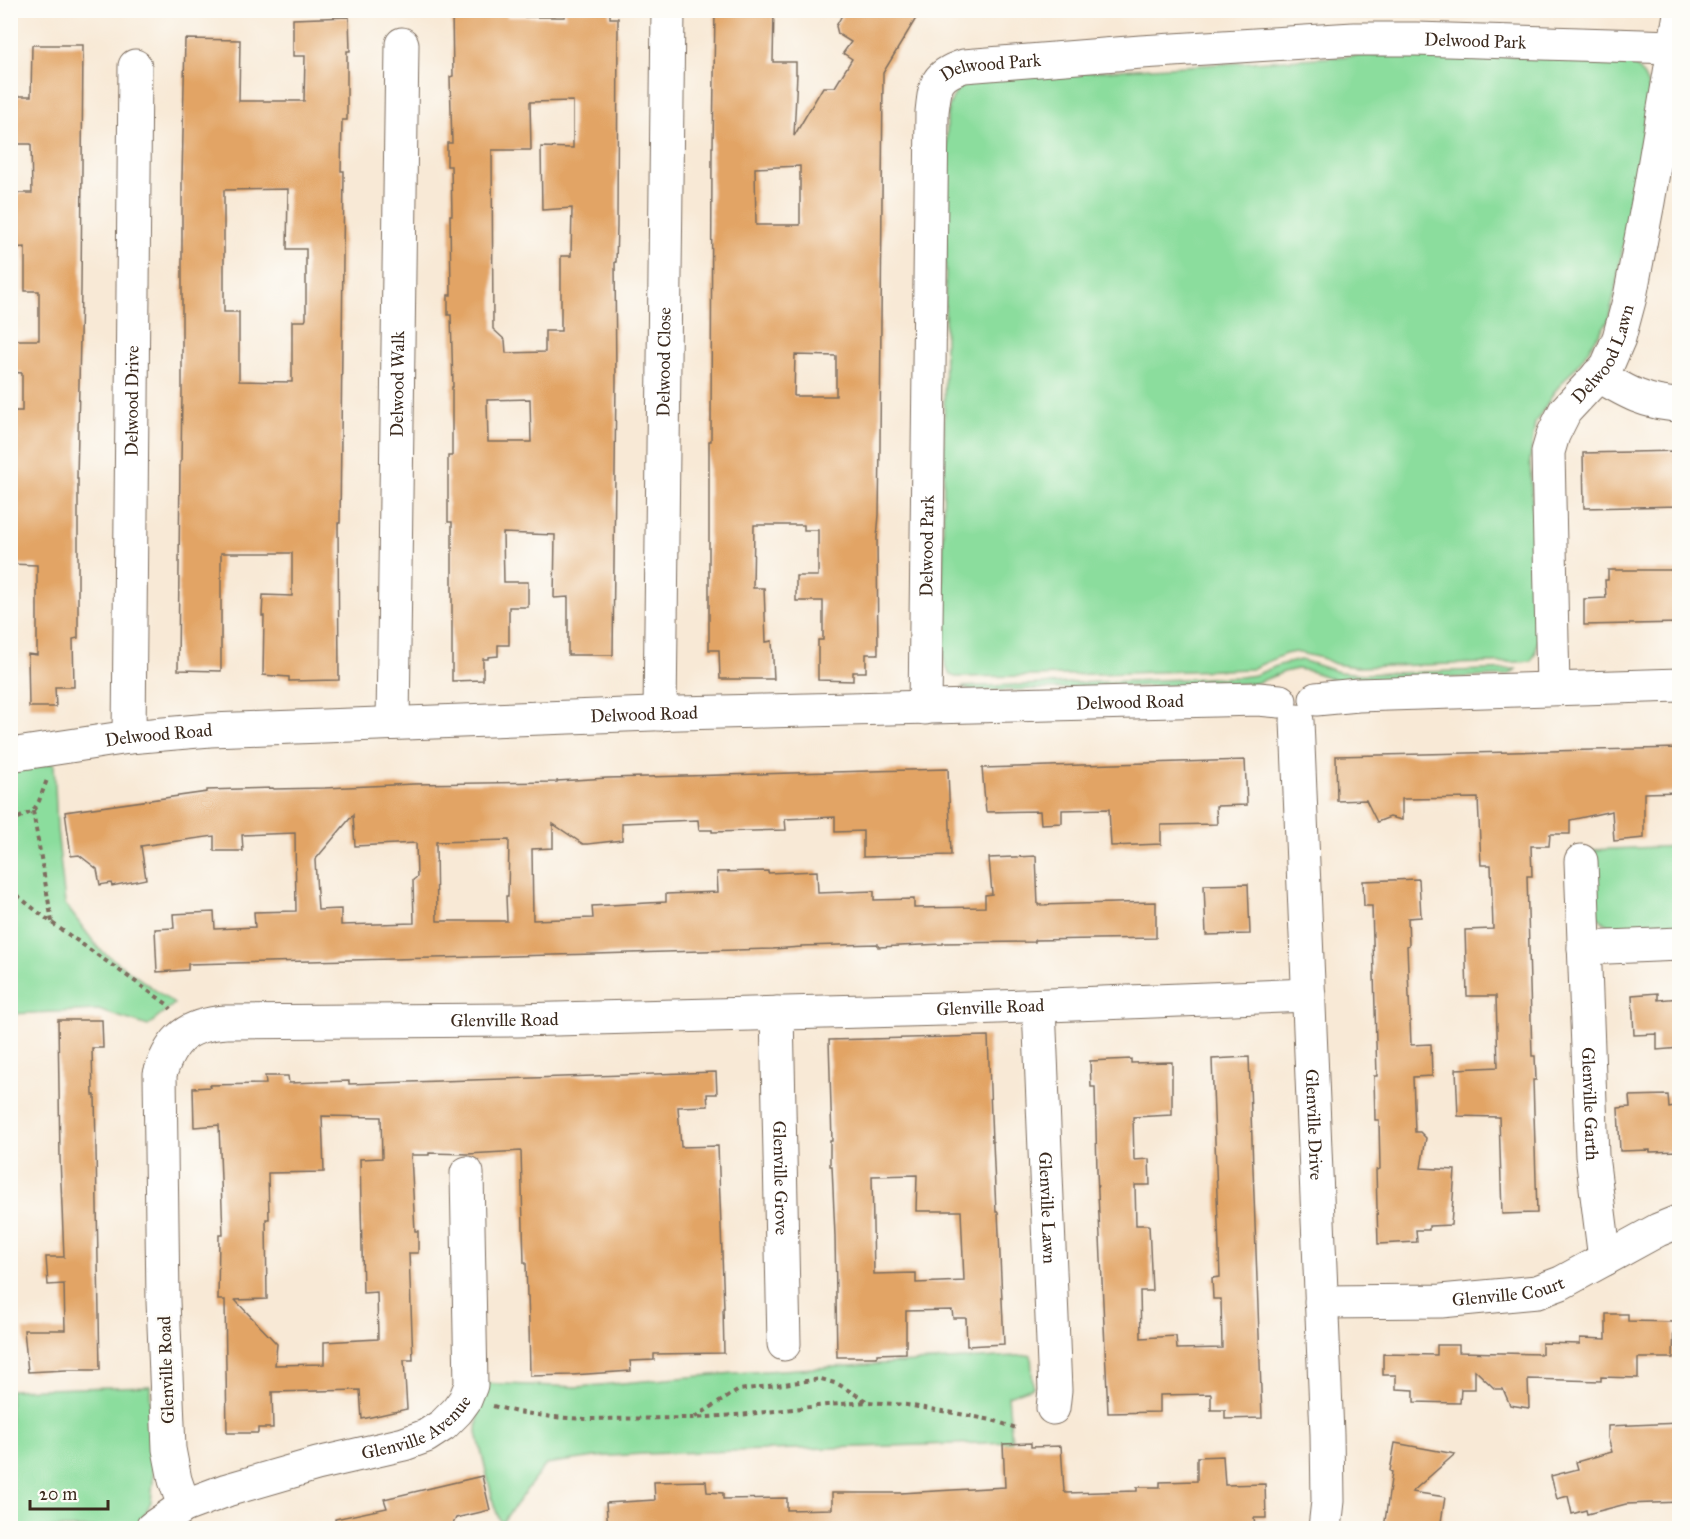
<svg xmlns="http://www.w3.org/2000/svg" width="1690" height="1539" viewBox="0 0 1690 1539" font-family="'IM FELL Great Primer',serif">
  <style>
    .green { fill: #8bdd9d; stroke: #63845e; stroke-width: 1.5 }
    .building { fill: #e2a465; fill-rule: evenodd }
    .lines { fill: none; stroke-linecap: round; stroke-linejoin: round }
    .minor-casing { stroke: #7d6d5e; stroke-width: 35 }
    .path { stroke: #7d6d5e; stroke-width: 4; stroke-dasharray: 4.5 4.5; stroke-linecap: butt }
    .minor { stroke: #fff; stroke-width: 33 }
    .labels { text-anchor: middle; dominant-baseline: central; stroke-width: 5; stroke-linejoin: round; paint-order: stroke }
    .street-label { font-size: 18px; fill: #3b2a1e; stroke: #fdfcf7 }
  </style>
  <rect width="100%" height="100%" fill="#fdfcf7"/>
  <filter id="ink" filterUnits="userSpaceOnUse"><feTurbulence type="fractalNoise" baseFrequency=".0167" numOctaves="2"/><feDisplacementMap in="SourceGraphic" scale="12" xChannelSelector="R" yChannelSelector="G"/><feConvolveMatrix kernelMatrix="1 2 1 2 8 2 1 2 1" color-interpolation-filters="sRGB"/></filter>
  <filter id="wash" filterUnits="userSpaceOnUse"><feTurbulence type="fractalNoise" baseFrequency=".008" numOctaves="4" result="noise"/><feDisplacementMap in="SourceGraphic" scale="24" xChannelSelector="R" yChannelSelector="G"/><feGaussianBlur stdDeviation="1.35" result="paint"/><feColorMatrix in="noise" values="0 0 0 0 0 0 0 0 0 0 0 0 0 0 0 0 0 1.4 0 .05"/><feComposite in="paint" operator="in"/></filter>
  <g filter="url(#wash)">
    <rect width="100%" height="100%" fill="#f8e9d6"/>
    <g class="green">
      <path d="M1367,55H1484L1629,61C1641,70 1646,78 1650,93L1615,292L1608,321L1580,362L1555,391L1535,423L1530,460L1539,636L1535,655L1531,661L1517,662L1356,667L1335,664L1322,658L1295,652L1285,654L1251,669L1033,676L956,677L950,675L945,664L942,648L947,115C953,88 960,84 986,78Z"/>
      <polygon points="1301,660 1339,672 1364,674 1516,669 1512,673 1503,676 1338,681 1310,671 1297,669 1284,672 1256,683 971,691 961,687 1240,677 1255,675 1279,665"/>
      <polygon points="54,763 57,829 65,904 99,949 174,1004 148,1026 98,1010 11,1014 11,770"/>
      <polygon points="1679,846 1679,931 1619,932 1603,922 1597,915 1591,850"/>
      <polygon points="1031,1355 1033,1387 1008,1396 1012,1442 643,1454 595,1457 546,1464 501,1524 494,1505 477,1433 480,1383 578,1387 734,1373"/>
      <polygon points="150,1386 153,1481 151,1502 139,1525 134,1528 11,1528 10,1390"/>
    </g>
    <g id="blocks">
      <g class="building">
        <path d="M452,10H507V17H565V10H610V18H618L617,227L616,262H615L616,379L613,655H568V597L554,598L555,535L503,533L504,582H528V607H509V645H498V656L488,657V659H483V680L452,681V522H448V456H452V387H453L451,315H448V295H451L450,215H452L451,166H447V143H452L450,77L453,76ZM573,101V148L541,147L542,210L572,208L571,256H561V331H545V352L506,353L505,340L493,329L492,150H531L530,102ZM530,399L531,442H488L487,400Z"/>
        <path d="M715,10H774L773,62H796V74H797L794,136L823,87H835L852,59L843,53L851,42L838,34L836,26L845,10H921L883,73L880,446L879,515L877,538L878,654H866V672H853V681L818,680V640H823V601H796V576H818V530H804V525H754L753,588H764L766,642L772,641L774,679H720L719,650H709V441H711L712,147H713ZM800,166V225H756L755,168ZM795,355L836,356V396H794Z"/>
        <path d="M349,17L350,51H347V120H342L341,171H344L340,523H338L339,680L289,681V677L263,675L264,616H262L263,595L292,596V553H221V671L178,670L180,462H181L182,394V178L185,39L240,40L239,101H304L305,56H293V19ZM288,189L287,249H306V319L305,321H292V382L239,381V312H224V190Z"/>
        <polygon points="32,45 83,45 81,290 77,479 78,479 78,638 73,639 74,687 55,687 56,707 29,707 28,654 37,655 37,565 10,564 10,411 22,411 22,373 10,372 10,340 39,340 39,291 25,291 25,247 10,248 10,193 32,193 31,144 10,144 10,96 31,96"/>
        <polygon points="1680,451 1680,506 1584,508 1583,453"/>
        <polygon points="1608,570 1680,570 1680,623 1584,625 1584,599 1606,598 1605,580 1608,580"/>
        <polygon points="1680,748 1680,792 1644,793 1644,838 1614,841 1612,811 1570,820 1570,834 1550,834 1549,846 1531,846 1532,876 1527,876 1532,1056 1535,1056 1536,1080 1533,1080 1537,1213 1502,1214 1499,1117 1458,1116 1456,1069 1498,1067 1496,996 1467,996 1465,930 1493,929 1491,865 1481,865 1478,798 1402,799 1402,820 1390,817 1377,822 1366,800 1337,801 1336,756"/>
        <polygon points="1245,760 1247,805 1216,806 1217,824 1161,825 1161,844 1111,846 1109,809 1062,810 1062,823 1041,824 1040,811 986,812 982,768"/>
        <path d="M948,769L951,855L863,857V831L835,832V817L785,819L786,830L712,832V830H699L698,820L622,823V840L588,844H583L553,824V848L532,849L533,920L593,918L592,906L666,902V894L718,892L717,872L768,871V873L817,871L818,893L874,891V900L914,899V908L985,907V895L992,894L989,858L1036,856L1038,905L1156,902V938L1035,940V942L943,943V944L878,947V944L801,946V947L773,949L595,954L188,964V970L157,972L155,929L174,928L173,914L214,912L215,929L255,927L254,912L296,911L295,833L242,835L243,851H214V836L141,846L146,879L112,886L111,883L100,885L97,869L79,855L71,856L65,812L207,792V790L273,788L274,789L325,788L414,784L557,782V781L608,778ZM353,815L355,846L416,843L417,877L413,880L414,923L341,925V909L318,910L315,860ZM509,840L508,896H506L507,921H437L436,842Z"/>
        <polygon points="1419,879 1421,917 1408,918 1409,945 1407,946 1411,1045 1431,1044 1432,1076 1413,1077 1415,1132 1420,1132 1426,1138 1421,1168 1455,1170 1451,1225 1429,1226 1429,1230 1416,1230 1417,1242 1378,1244 1376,1170 1380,1169 1379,1120 1375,1120 1374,1076 1377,1076 1372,906 1364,906 1363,881"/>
        <polygon points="1248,884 1250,934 1206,935 1204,885"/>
        <polygon points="1658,993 1658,1000 1680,998 1680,1048 1657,1050 1657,1034 1634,1035 1632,995"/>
        <polygon points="58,1020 102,1020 103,1048 92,1048 93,1095 95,1095 100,1370 66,1370 28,1372 24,1330 65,1330 64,1284 48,1285 46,1257 64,1257 60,1158"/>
        <path d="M988,1036L992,1142H993L996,1212H998L1004,1344L967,1346L966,1318H953L952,1310L906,1311V1353L877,1354V1357H837L835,1236L832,1166H830V1141H832L829,1040ZM917,1175L916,1211H961L964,1281L916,1283V1273L874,1274L872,1176Z"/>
        <polygon points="1249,1057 1262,1418 1225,1419 1225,1410 1211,1410 1211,1394 1160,1395 1160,1412 1108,1413 1097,1171 1095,1087 1091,1087 1090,1061 1131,1059 1131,1063 1172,1062 1172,1115 1133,1117 1134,1160 1149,1159 1150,1185 1135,1185 1136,1225 1149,1225 1152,1291 1140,1291 1141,1338 1176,1336 1177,1349 1222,1348 1221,1299 1213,1299 1212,1278 1220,1277 1212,1059"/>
        <path d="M716,1072L717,1094H707L708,1106L678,1107L681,1147L718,1146L724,1308H723L724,1353L654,1354V1360L630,1361L631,1371L572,1375L530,1376L529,1323L528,1296H527L526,1263H524L521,1151L468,1154L429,1153V1155H411L415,1231H418V1253H409L413,1360H404L407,1409L362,1419L360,1390L272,1392L273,1428H258V1433H227L225,1300H218L219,1235H223L219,1125L194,1127L193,1088L210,1087L209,1085L266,1084L265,1076H288L289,1083L349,1081V1084ZM322,1116L381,1117L382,1158L360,1159L363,1293L377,1292L378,1339L324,1342V1364L275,1365L277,1344L235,1300L267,1299L266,1219H269L268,1173L324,1172Z"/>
        <polygon points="1668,1095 1669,1108 1675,1107 1675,1114 1680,1114 1680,1151 1650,1152 1650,1150 1620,1151 1618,1108 1630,1107 1629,1096"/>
        <polygon points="1606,1314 1628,1314 1628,1321 1674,1322 1673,1358 1638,1358 1638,1378 1601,1377 1601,1381 1528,1379 1529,1408 1510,1405 1503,1389 1495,1389 1475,1370 1475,1389 1461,1389 1460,1403 1414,1402 1414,1390 1396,1389 1396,1375 1383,1375 1383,1354 1437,1355 1437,1345 1459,1345 1459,1352 1542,1354 1542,1343 1580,1344 1580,1338 1606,1339"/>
        <polygon points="1680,1423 1680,1502 1626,1504 1587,1514 1586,1510 1572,1514 1568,1496 1557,1499 1551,1476 1578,1469 1576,1462 1612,1452 1608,1438 1608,1426"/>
        <polygon points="1031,1443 1031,1447 1061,1446 1064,1491 1066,1493 1137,1491 1137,1487 1160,1487 1160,1482 1197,1481 1197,1457 1223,1456 1225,1485 1265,1484 1266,1518 1254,1518 1255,1528 608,1528 606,1503 655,1500 654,1482 706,1481 707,1492 723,1493 723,1499 787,1498 787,1510 832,1509 832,1493 901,1493 1005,1487 1003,1444"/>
        <polygon points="1395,1443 1455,1454 1412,1492 1445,1497 1440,1528 1384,1528 1392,1472 1390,1471"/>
        <polygon points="482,1476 490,1510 456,1518 451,1528 336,1528 335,1519 387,1508 384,1499"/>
      </g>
    </g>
  </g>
  <g filter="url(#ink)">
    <use href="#blocks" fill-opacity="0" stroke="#7d6d5e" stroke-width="1.5"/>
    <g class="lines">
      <g class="minor-casing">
        <g id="minor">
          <path d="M1598,375C1626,392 1647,404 1680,405"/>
          <path id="s1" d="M1553,688L1548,452L1553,435L1565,411L1607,366L1619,338L1630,297L1648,202L1680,14"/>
          <polyline points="1316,699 1358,695 1680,685"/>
          <path id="s2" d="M925,708L932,112C935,85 935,75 964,66L1141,52L1354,39H1416L1674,47"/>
          <path id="s3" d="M660,714L668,10"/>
          <path id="s4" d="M1297,721L1327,1434L1328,1501L1325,1528"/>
          <path id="s5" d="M393,723L402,44"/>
          <path id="s6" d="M129,737L135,66"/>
          <path id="s7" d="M10,755L129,737L210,730L680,713L1258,699L1280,701"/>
          <path id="s8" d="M1581,861L1592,1156L1605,1259"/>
          <polyline points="1584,948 1680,944"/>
          <path id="s9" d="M1039,1007L1055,1390L1053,1408"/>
          <path id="s10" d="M777,1013L784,1344"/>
          <path id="s11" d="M1321,1302L1441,1301L1537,1292L1561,1283L1658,1230L1680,1221"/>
          <path id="s12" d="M184,1506L175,1480L169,1449L163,1301L160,1074C172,1037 188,1025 226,1022L517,1020L944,1009L1309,995"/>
          <path id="s13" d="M152,1528L184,1506L227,1490L317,1464L404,1444L426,1436L443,1425L457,1411L465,1400L471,1385L467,1173"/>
        </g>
      </g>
      <g class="path">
        <polyline points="33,811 52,922"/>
        <polyline points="10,822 33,811 39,801 48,777"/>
        <polyline points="10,890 52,923 167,1004 171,1009"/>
        <polyline points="493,1406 517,1412 553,1417 585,1419 694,1418 749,1414 827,1405 868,1402 907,1405 954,1413 992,1420 1016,1428"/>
        <polyline points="695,1417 739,1390 821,1379 838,1384 868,1402"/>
      </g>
      <use href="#minor" class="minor"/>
    </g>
  </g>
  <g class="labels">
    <g class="street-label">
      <text stroke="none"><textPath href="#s2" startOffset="1170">Delwood Park</textPath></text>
      <text stroke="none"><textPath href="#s2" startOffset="684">Delwood Park</textPath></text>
      <text stroke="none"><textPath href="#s1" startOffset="351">Delwood Lawn</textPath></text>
      <text stroke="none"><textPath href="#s3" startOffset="352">Delwood Close</textPath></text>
      <text stroke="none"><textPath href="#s5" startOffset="339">Delwood Walk</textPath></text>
      <text stroke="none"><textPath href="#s6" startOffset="336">Delwood Drive</textPath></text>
      <text stroke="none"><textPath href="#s2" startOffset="162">Delwood Park</textPath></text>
      <text stroke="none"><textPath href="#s7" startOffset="1122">Delwood Road</textPath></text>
      <text stroke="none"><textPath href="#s7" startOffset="636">Delwood Road</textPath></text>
      <text stroke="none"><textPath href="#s7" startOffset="150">Delwood Road</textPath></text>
      <text stroke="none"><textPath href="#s12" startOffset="1290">Glenville Road</textPath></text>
      <text stroke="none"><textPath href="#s12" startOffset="804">Glenville Road</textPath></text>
      <text stroke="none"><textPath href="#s8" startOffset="243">Glenville Garth</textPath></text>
      <text stroke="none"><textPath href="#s4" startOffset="404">Glenville Drive</textPath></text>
      <text stroke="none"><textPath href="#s10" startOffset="165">Glenville Grove</textPath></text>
      <text stroke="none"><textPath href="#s9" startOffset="201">Glenville Lawn</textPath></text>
      <text stroke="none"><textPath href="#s11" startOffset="188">Glenville Court</textPath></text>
      <text transform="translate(166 1370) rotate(-92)">Glenville Road</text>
      <text stroke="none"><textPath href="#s13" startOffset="286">Glenville Avenue</textPath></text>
    </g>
  </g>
  <rect width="1690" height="1539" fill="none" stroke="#fdfcf7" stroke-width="36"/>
  <path d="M30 1500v9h78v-9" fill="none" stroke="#3b2a1e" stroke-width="3"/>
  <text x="39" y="1500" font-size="18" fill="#3b2a1e" stroke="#fdfcf7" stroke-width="4.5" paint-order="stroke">20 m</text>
</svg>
